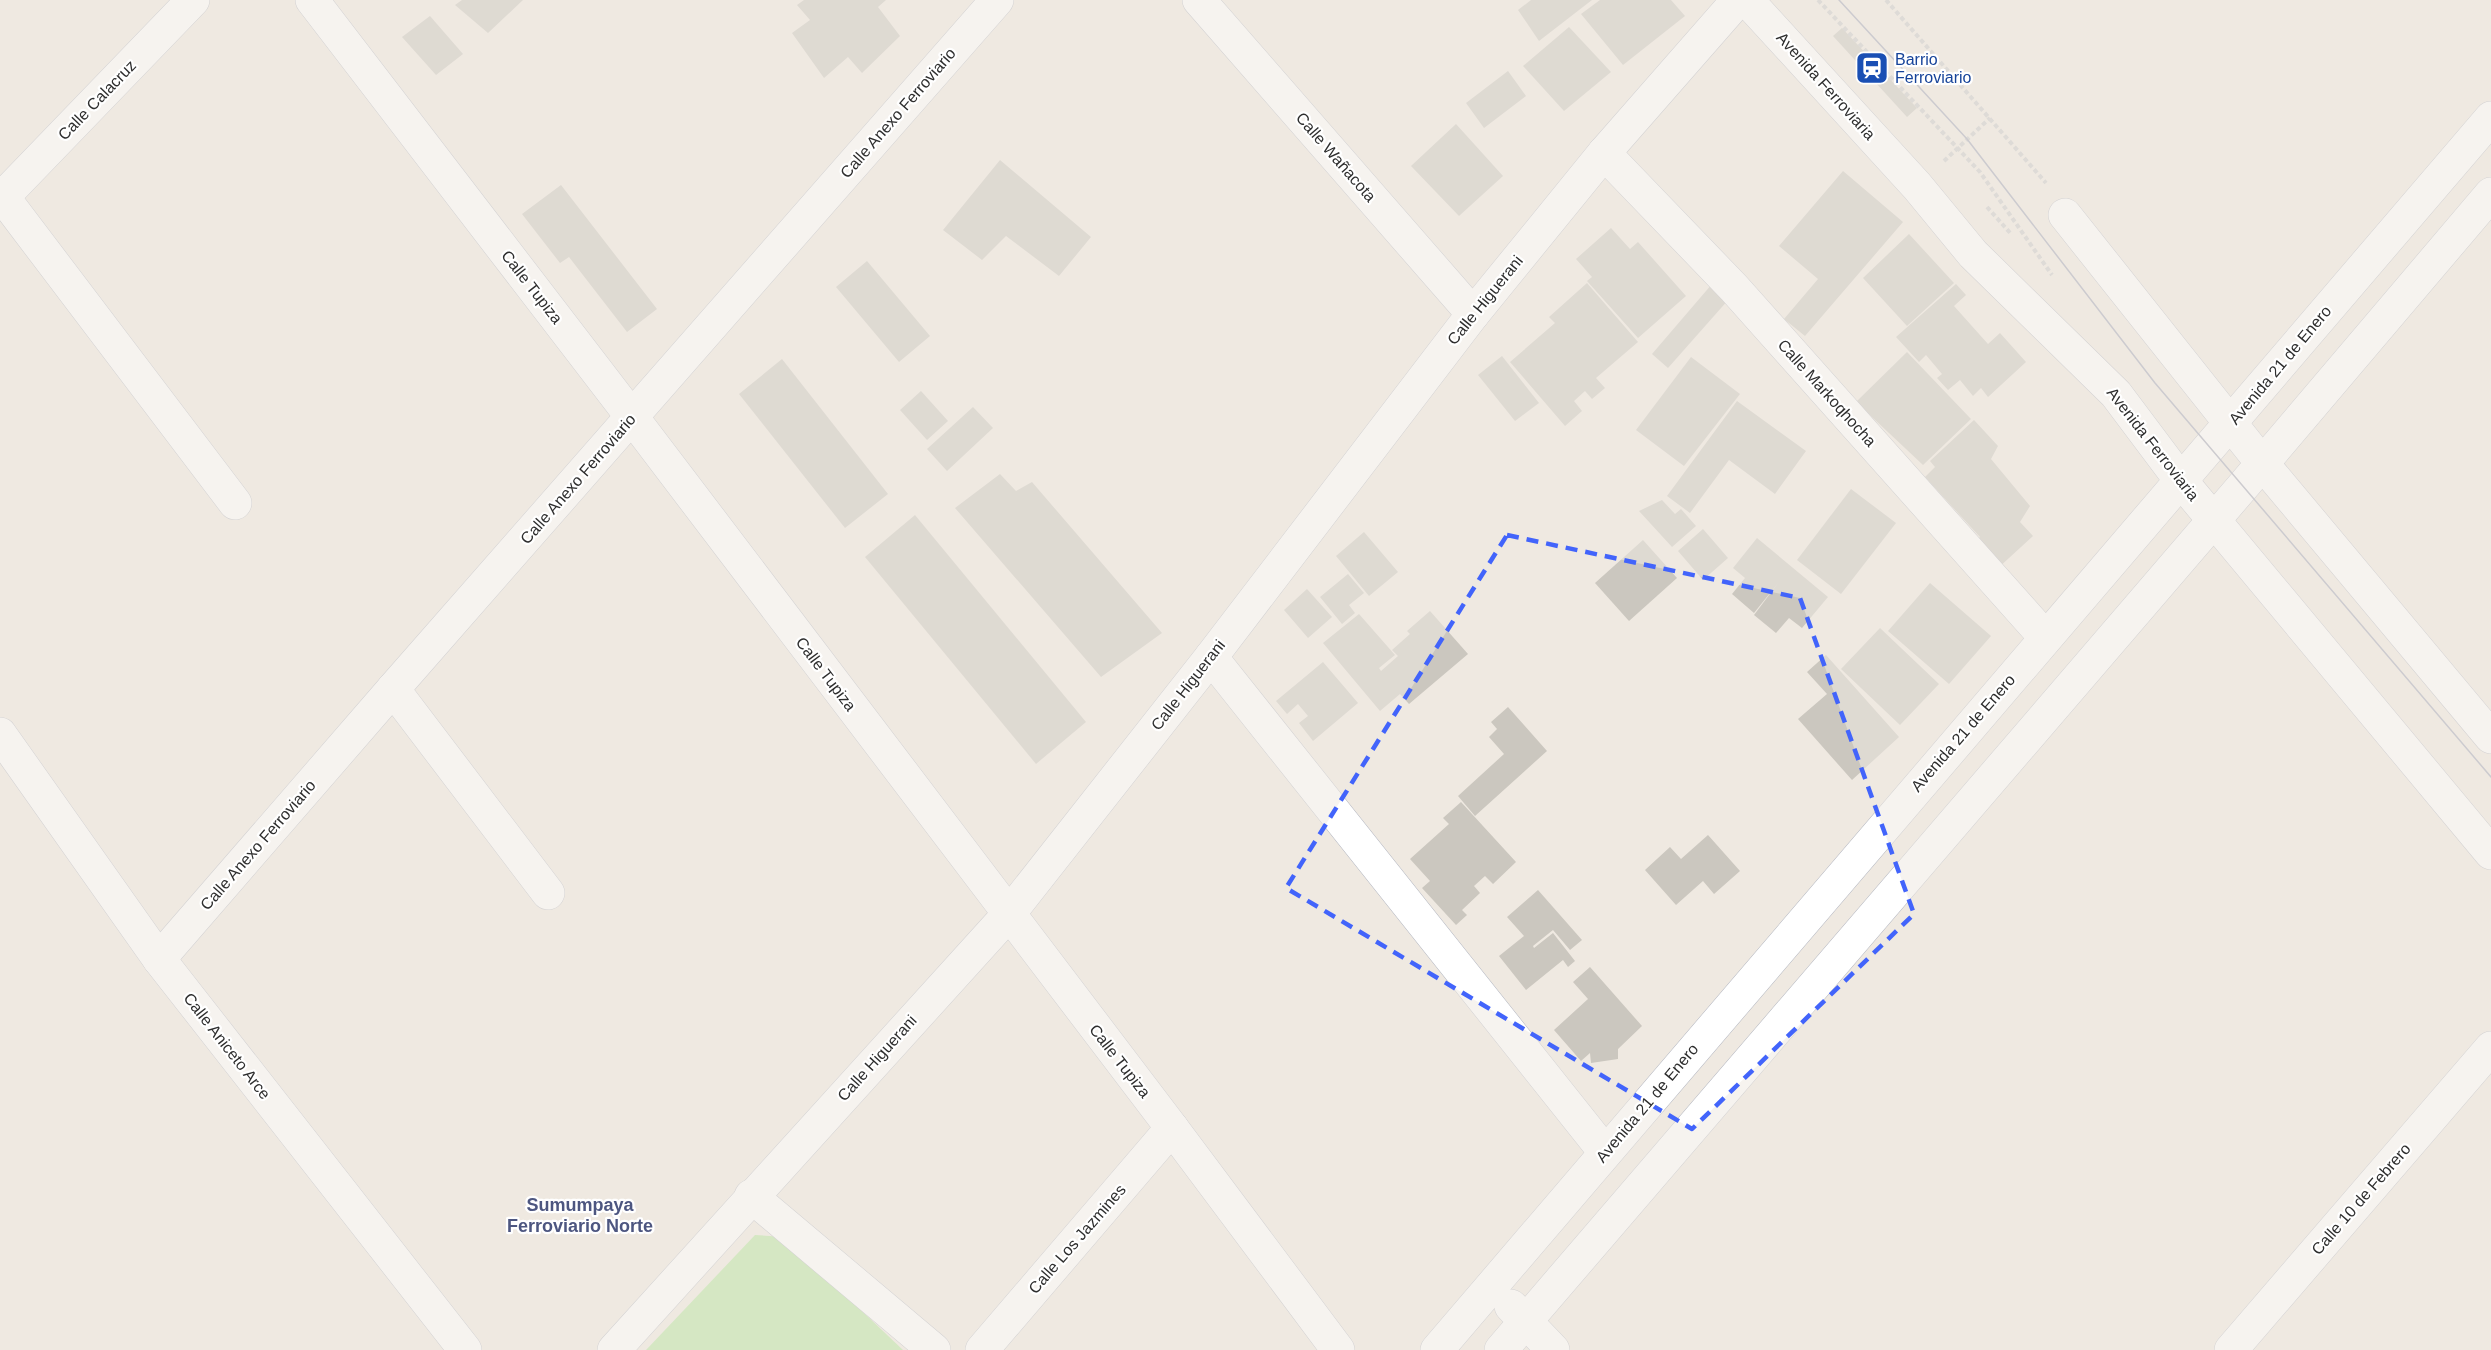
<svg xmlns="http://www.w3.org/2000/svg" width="2491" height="1350" viewBox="0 0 2491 1350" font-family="Helvetica,sans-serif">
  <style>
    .green { fill: #b6e59e }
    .building { fill: #cbc7bf }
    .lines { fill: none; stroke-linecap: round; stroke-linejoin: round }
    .minor-casing { stroke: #b4b7c1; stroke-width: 34 }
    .path { stroke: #c9c9c9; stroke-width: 4; stroke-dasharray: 4.5 3; stroke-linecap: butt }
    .minor { stroke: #fff; stroke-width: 33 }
    .tram { stroke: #a3a6b8; stroke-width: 1.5 }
    .marked { fill: none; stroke: #4264fb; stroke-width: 4.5; stroke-dasharray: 12 8; stroke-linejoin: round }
    .labels { text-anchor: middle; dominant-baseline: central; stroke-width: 4.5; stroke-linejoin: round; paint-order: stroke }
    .transit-label { font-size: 16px; fill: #164399; stroke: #fff; text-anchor: start }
    .street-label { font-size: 16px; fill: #2e2e2e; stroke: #fff }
    .neighbourhood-label { font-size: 18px; font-weight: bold; fill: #4d5680; stroke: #fff }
  </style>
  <rect width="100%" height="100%" fill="#efe9e1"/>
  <polygon class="green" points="755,1235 784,1237 903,1350 646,1350"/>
  <g class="building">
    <polygon points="462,0 523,0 488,33 455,5"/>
    <polygon points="804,0 886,0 878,7 900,36 862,73 848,57 824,78 792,33 810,20 797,5"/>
    <polygon points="1531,0 1592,0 1539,41 1518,10"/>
    <polygon points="1600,0 1671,0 1685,16 1623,65 1581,14"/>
    <polygon points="430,16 463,54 436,75 402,37"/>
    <polygon points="1569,27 1611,72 1564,111 1523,66"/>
    <polygon points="1842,28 1917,108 1907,117 1833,36"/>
    <polygon points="1508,71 1526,96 1484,128 1466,103"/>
    <polygon points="1456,124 1503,176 1459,216 1411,166"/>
    <polygon points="1000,160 1091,237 1059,276 1006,236 982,260 943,230"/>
    <polygon points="1843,171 1903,222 1805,336 1784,319 1818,279 1779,246"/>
    <polygon points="561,185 657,309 627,332 569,257 560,263 522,214"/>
    <polygon points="1611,228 1630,249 1638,242 1686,296 1638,338 1587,281 1592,277 1576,259"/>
    <polygon points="1909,234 1954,283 1907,326 1863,278"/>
    <polygon points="867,261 930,336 899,362 836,287"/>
    <polygon points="1587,283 1638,342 1596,378 1605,388 1592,399 1585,391 1574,401 1582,411 1565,426 1510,362 1555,323 1549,317"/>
    <polygon points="1712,284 1729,299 1668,368 1652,354"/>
    <polygon points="1956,284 1966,295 1954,306 1988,344 2000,333 2026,362 1988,397 1981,388 1973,396 1960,380 1948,390 1937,378 1942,374 1926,355 1919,362 1896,337"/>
    <polygon points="1907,352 1971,419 1923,465 1856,402"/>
    <polygon points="1502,356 1539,403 1515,421 1478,375"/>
    <polygon points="1691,357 1740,394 1684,466 1636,430"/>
    <polygon points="782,359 888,494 845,528 739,394"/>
    <polygon points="921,391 948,421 927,440 900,410"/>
    <polygon points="1737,401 1806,451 1775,494 1729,460 1690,513 1667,496"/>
    <polygon points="973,407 993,428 947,471 927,449"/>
    <polygon points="1974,420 1998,446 1991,459 2030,506 2020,522 2033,536 1997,569 1974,543 1980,537 1925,477 1935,467 1930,461"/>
    <polygon points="1000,474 1016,491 1032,482 1162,633 1101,677 955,508"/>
    <polygon points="1851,489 1896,523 1841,594 1797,560"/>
    <polygon points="1662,500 1675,514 1681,509 1696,526 1672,547 1639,511"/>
    <polygon points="915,515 1086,722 1036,764 865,557"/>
    <polygon points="1703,529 1728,558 1703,580 1678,551"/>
    <polygon points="1364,532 1398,572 1369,596 1336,556"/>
    <polygon points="1757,538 1828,597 1802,628 1789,618 1776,633 1754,615 1778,583 1754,613 1732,594 1745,578 1733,568"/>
    <polygon points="1643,540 1677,578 1629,621 1595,583"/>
    <polygon points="1348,574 1364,593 1349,605 1355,613 1342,624 1320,597"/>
    <polygon points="1930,583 1991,636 1949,684 1888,631"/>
    <polygon points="1307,589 1332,617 1308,638 1284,610"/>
    <polygon points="1430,611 1468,654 1409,704 1400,694 1380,711 1323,643 1359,614 1395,655 1379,668 1381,671 1398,656 1392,650 1410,634 1407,631"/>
    <polygon points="1880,628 1939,684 1900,725 1841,669"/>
    <polygon points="1826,655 1899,737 1852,780 1798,719 1827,694 1807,672"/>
    <polygon points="1323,662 1358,703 1313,741 1299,723 1308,716 1298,704 1287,714 1276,701"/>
    <polygon points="1508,707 1547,751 1475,816 1458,796 1504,754 1489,737 1497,729 1491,722"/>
    <polygon points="1461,802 1516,862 1493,884 1485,876 1474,886 1480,893 1462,910 1467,915 1456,925 1422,888 1430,881 1410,859 1449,824 1443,818"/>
    <polygon points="1708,835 1740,871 1714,894 1703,881 1676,905 1645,870 1670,847 1681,859"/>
    <polygon points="1538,890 1582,940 1570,950 1553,930 1533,946 1534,948 1553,933 1575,961 1568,967 1563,960 1526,990 1499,956 1524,936 1507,917"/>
    <polygon points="1590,967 1642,1026 1618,1049 1618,1059 1591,1063 1590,1053 1581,1061 1554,1030 1588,999 1573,982"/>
  </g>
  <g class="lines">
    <g class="minor-casing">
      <g id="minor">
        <polyline points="312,0 632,417 1172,1128 1338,1350"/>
        <polyline points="1199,0 1473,314"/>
        <polyline points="1747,0 1917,186 1973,254 2116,394 2182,482 2491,853"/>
        <polyline points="1604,153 1734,288 2045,637"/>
        <polyline points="3,197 235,503"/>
        <polyline points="0,200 193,0"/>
        <polyline points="2065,215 2262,463 2491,737"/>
        <polyline points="1211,657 1605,1152"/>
        <polyline points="393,689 548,893"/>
        <polyline points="0,734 159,959 465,1350"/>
        <polyline points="159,959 393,689 997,0"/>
        <polyline points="751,1196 934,1350"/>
        <polyline points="1511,1306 1553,1350"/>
        <polyline points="614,1350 1008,915 1211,657 1473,314 1604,153 1738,0"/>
        <polyline points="982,1350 1172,1128"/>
        <polyline points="1437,1350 2491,118"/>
        <polyline points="1501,1350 2244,485 2491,194"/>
        <polyline points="2231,1350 2491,1048"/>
      </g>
    </g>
    <g class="path">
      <polyline points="1818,0 1980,172 2052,275"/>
      <polyline points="1886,0 2046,183"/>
      <polyline points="1944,161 1990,118"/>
      <polyline points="1987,207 2012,235"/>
    </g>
    <use href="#minor" class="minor"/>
    <polyline class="tram" points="1839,0 1967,139 2155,383 2491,777"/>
  </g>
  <path d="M0 0H2491V1350H0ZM1507,535L1800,598L1914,914L1692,1129L1286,888Z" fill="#efe9e1" fill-opacity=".55" fill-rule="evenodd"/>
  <path class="marked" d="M1507,535L1800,598L1914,914L1692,1129L1286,888Z"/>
  <defs>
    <g id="station-square" transform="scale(1.725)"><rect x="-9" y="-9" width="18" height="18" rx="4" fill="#1a4fb4" stroke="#fff"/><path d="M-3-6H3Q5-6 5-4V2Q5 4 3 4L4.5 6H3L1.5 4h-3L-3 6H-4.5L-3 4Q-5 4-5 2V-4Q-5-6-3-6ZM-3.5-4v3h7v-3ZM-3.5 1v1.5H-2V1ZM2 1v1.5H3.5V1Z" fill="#fff"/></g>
  </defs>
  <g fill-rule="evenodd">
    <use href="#station-square" x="1872" y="68"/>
  </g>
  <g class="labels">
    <g class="transit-label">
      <text x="1895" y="59">Barrio<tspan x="1895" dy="18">Ferroviario</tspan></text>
    </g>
    <g class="street-label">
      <text transform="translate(1826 86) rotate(48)">Avenida Ferroviaria</text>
      <text transform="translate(97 100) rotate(-46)">Calle Calacruz</text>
      <text transform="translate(898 113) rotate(-49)">Calle Anexo Ferroviario</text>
      <text transform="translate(1336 157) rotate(49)">Calle Wañacota</text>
      <text transform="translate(532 287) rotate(52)">Calle Tupiza</text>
      <text transform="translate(1485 300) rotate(-51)">Calle Higuerani</text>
      <text transform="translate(2280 365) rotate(-50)">Avenida 21 de Enero</text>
      <text transform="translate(1827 393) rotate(48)">Calle Markoqhocha</text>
      <text transform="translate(2153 444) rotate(52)">Avenida Ferroviaria</text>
      <text transform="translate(578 479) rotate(-49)">Calle Anexo Ferroviario</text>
      <text transform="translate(826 674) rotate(53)">Calle Tupiza</text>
      <text transform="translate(1188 685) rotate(-52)">Calle Higuerani</text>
      <text transform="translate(1963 733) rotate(-49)">Avenida 21 de Enero</text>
      <text transform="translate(258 845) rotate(-49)">Calle Anexo Ferroviario</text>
      <text transform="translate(227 1046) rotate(52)">Calle Aniceto Arce</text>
      <text transform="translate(877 1058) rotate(-48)">Calle Higuerani</text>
      <text transform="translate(1120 1061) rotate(52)">Calle Tupiza</text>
      <text transform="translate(1647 1103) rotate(-50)">Avenida 21 de Enero</text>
      <text transform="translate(2361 1199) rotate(-49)">Calle 10 de Febrero</text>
      <text transform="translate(1077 1239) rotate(-49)">Calle Los Jazmines</text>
    </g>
    <g class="neighbourhood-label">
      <text x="580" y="1205">Sumumpaya<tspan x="580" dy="21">Ferroviario Norte</tspan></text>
    </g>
  </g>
</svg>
